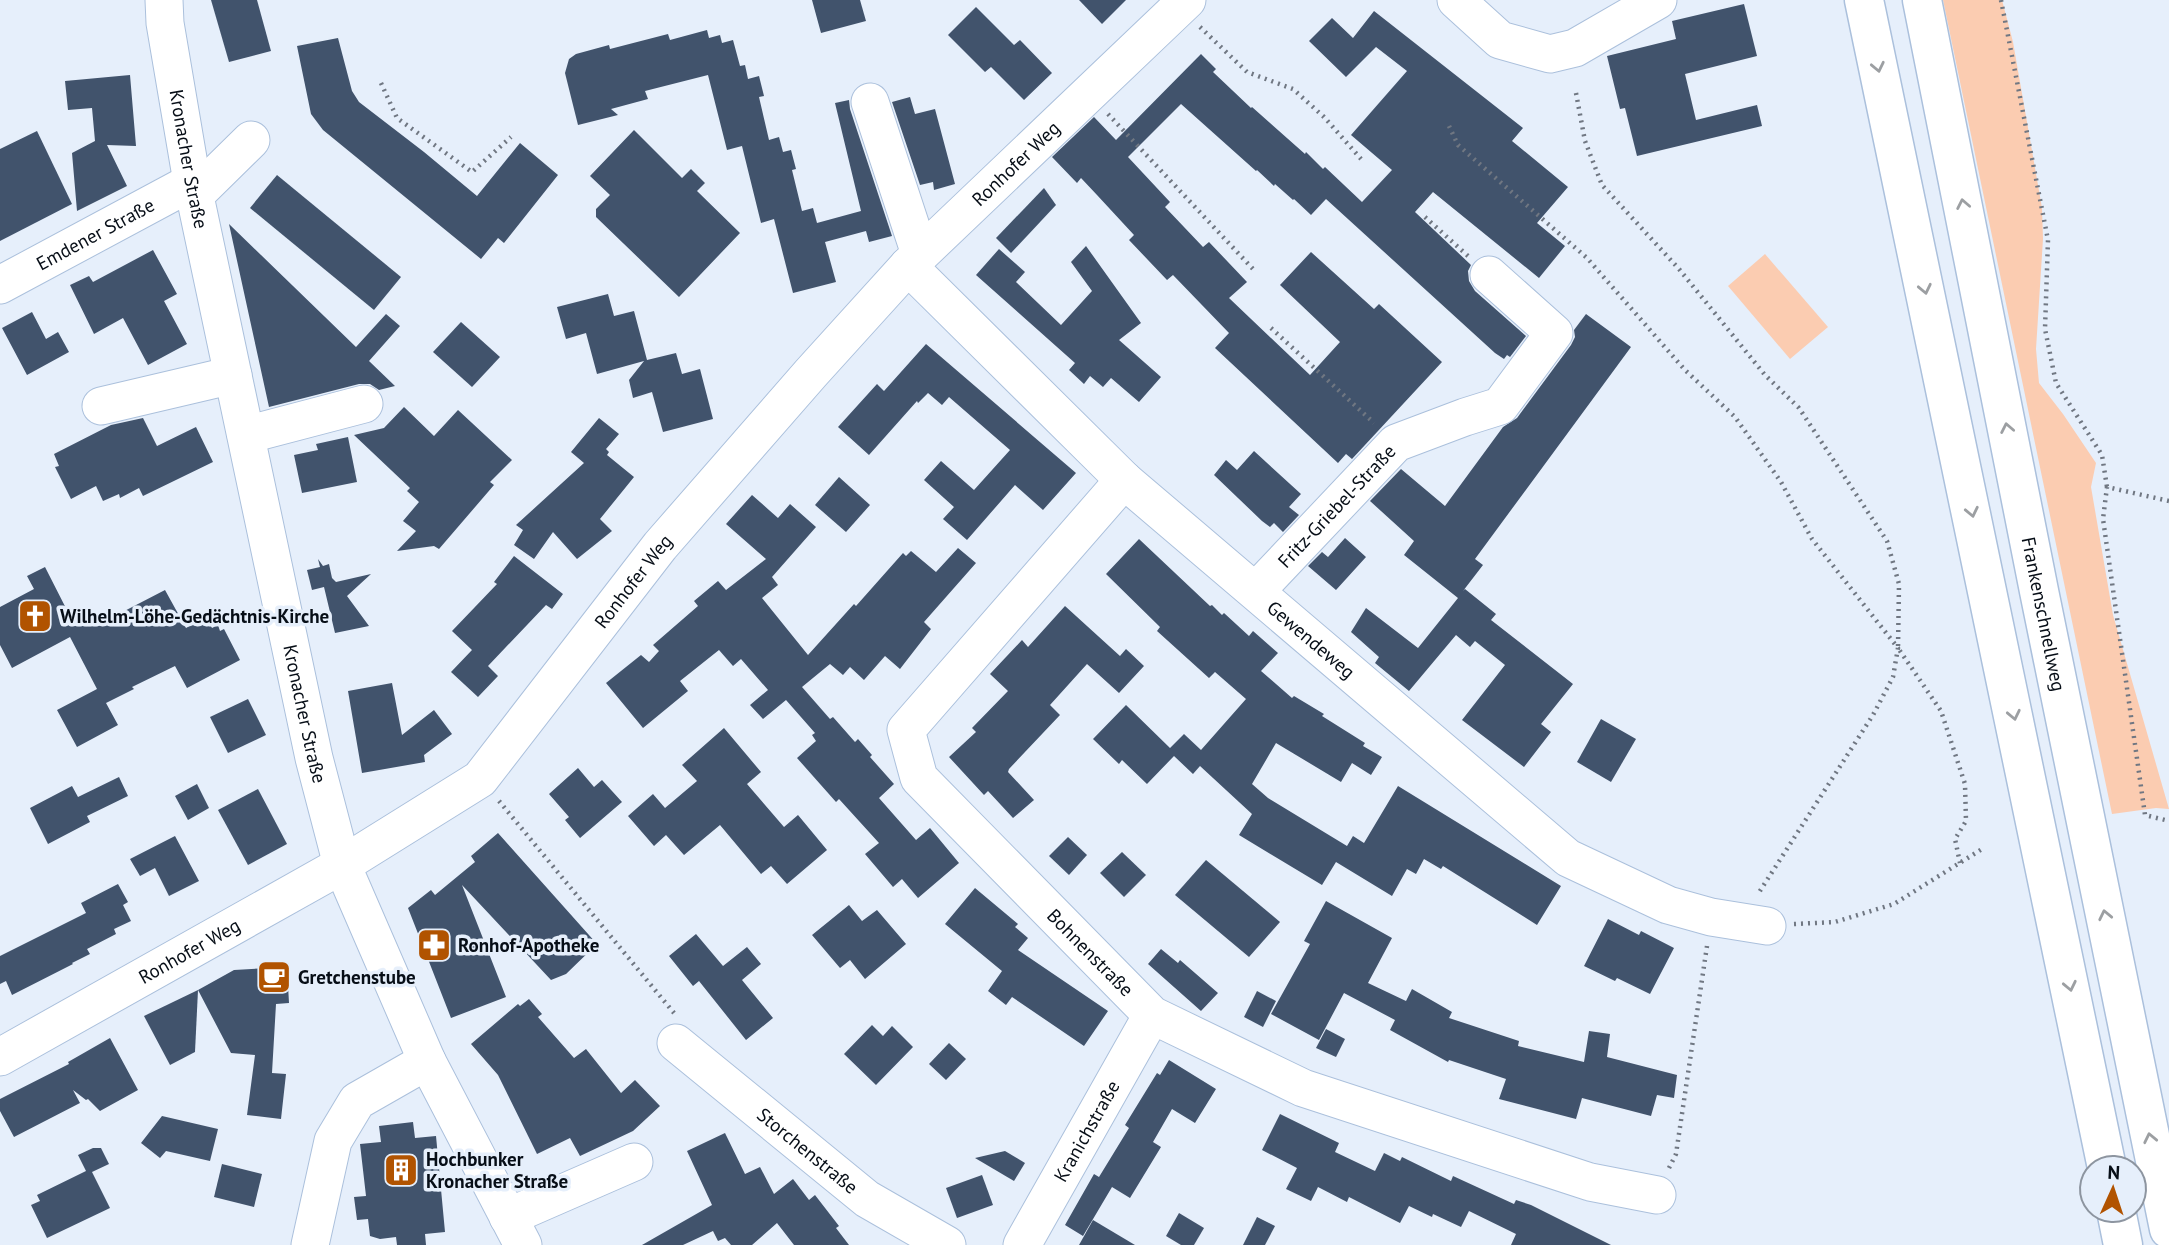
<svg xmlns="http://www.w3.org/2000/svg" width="2169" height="1245" viewBox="0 0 2169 1245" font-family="'PT Sans',sans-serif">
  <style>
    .green { fill: #fbccb1 }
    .building { fill: #41536c }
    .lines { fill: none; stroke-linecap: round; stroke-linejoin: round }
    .minor-casing { stroke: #abc0dc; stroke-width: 39 }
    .highway-casing { stroke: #abc0dc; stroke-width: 41 }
    .path { stroke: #707782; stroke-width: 4.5; stroke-dasharray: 2 5; stroke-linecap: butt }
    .minor { stroke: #fff; stroke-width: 37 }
    .highway { stroke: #fff; stroke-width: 38 }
    .oneway { stroke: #9c9fa2 }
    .labels { text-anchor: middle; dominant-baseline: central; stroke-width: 7; stroke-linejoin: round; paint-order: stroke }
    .street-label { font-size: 19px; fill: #070e17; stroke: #e6effb }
    .poi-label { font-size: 19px; font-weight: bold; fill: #070e17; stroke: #e6effb; text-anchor: start }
  </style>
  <rect width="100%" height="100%" fill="#e6effb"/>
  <g class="green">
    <polygon points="1943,0 2002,0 2013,42 2042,208 2043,239 2036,349 2039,383 2063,414 2096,463 2091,487 2113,615 2169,809 2156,808 2112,814"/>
    <polygon points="1765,254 1828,327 1790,359 1728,286"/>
  </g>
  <g class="building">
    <polygon points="211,0 257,0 271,51 229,62"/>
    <polygon points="812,0 860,0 866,21 821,33"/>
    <polygon points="1079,0 1126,0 1102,24"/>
    <polygon points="1744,4 1757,56 1685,74 1696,120 1757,105 1762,126 1637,156 1625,108 1620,109 1607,56 1676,39 1672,21"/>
    <polygon points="976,7 1014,45 1020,40 1052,73 1024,100 991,67 985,72 948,35"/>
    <polygon points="1374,11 1523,128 1512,141 1568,187 1537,223 1565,246 1539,278 1433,192 1415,212 1471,265 1468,271 1469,281 1475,291 1526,336 1510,357 1507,355 1504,359 1495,353 1326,199 1311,215 1294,199 1293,200 1275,184 1274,186 1257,170 1256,171 1181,104 1128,157 1170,202 1165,207 1203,247 1209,242 1247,282 1229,298 1310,375 1340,342 1280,285 1311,252 1374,309 1379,304 1442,362 1352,459 1346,454 1338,463 1215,348 1229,333 1173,275 1167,280 1129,240 1134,235 1097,195 1081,178 1077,183 1052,157 1094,117 1116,140 1201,54 1216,69 1213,72 1251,108 1252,107 1305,154 1306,152 1323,169 1325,167 1362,202 1392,170 1351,135 1407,71 1376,47 1346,77 1309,41 1332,18 1353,38"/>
    <polygon points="707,30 709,38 720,35 722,43 733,40 740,66 745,65 748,79 759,76 764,96 759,97 769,140 779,137 783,152 791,150 796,169 792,170 802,211 813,208 817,223 861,211 835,103 849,100 850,109 892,236 869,242 866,231 825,242 836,282 793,293 774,219 761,223 742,146 727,150 708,75 645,91 648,99 611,109 618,115 578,125 565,73 569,59 576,54 609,45 610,49 668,34 670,40"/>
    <polygon points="338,38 352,91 359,102 424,152 477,196 520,143 558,175 504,243 498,238 481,259 323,130 311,114 297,46"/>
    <polygon points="130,75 136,146 107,145 127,186 77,211 72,153 95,141 92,108 68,110 65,81"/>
    <polygon points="910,97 915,114 935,109 955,184 934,190 933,182 920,185 892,102"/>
    <polygon points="634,130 682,178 691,169 705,183 697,191 740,233 679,297 596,217 596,209 610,195 590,176"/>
    <polygon points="37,131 72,204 0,241 0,149"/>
    <polygon points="277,175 401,277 374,310 250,208"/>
    <polygon points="1044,188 1056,205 1011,253 996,238"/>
    <polygon points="229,224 356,347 386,314 400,326 369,361 395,386 379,390 370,384 359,384 269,407"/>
    <polygon points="1086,246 1141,323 1119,340 1161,377 1139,402 1111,378 1103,387 1090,376 1084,384 1069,370 1075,363 976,275 999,249 1025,272 1016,282 1061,325 1092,291 1071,262"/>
    <polygon points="153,250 177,294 164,301 187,344 148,365 123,318 94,334 70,285 89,276 93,282"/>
    <polygon points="608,294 614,316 634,311 647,360 676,353 682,374 700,369 713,419 663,432 652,392 633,398 629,380 644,361 597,374 586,333 566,339 557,307"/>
    <polygon points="32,312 46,339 58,332 69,352 27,375 2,328"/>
    <polygon points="1586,314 1631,347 1475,559 1483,565 1463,591 1465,589 1496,614 1491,620 1573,684 1541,724 1551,732 1524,767 1462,720 1505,665 1475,641 1470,647 1456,635 1409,691 1375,663 1379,657 1351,632 1366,608 1418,648 1458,598 1404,555 1414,541 1370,501 1401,469 1445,506 1503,427 1517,418 1571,345 1575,337 1574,330"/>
    <polygon points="461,322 500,357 472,387 433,352"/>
    <polygon points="926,344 1076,473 1043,510 1015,485 967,540 943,519 954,507 924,480 941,461 974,490 1010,450 949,397 942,405 928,393 918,403 917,401 869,455 838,427 877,384 884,391"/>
    <polygon points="404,407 434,436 458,410 512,460 490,482 494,485 439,549 434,546 397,551 416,531 403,521 419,502 407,491 410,488 354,435 384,428"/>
    <polygon points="143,418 157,446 196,427 213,462 143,496 139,488 120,498 119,494 103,501 96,486 71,499 55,467 59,466 54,454 111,425"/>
    <polygon points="599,418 619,434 606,449 609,452 607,455 634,477 600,519 612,531 577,559 553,532 534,559 514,545 523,530 516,525 584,463 571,452"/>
    <polygon points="348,437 357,482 302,493 294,455 318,450 316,444"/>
    <polygon points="1254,451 1301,494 1289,507 1299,515 1283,532 1274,523 1270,527 1262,521 1214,475 1226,460 1237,470"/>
    <polygon points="839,477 870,505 846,532 815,505"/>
    <polygon points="752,495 778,518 790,504 816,527 772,577 778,585 762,598 808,655 854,604 856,606 903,553 906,556 911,551 936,572 958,548 976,563 924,622 931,629 900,669 885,656 864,680 850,667 843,675 830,664 802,687 830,719 833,717 855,742 858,739 872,755 870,757 894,784 879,798 916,840 930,828 959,863 918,898 902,879 893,887 865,854 879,843 839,799 836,802 797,758 816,741 812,735 815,733 786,700 763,719 750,705 768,690 741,659 733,666 719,650 680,681 688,691 643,728 606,683 641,655 649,662 659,651 653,645 698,606 694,601 718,581 726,590 766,559 726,524"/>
    <polygon points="1345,538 1366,557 1336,590 1308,566 1322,552 1328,557"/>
    <polygon points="1139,539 1210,606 1212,605 1222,615 1224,613 1249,636 1253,631 1278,653 1261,671 1292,698 1294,696 1324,714 1322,716 1365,743 1363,746 1382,757 1371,775 1352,763 1341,782 1276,743 1252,784 1268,798 1347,846 1353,836 1364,843 1398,786 1561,886 1537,925 1443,866 1441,869 1424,859 1416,874 1407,869 1392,896 1336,862 1322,885 1239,835 1252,814 1200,766 1193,774 1174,756 1147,784 1122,760 1119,764 1093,739 1126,705 1170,748 1184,734 1201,750 1246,699 1215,672 1209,678 1157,631 1160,627 1106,574"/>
    <polygon points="514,556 563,594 552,609 546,605 488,666 498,676 478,697 451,672 472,650 452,631 497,584 494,582"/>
    <polygon points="318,559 323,566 329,564 332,578 336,582 371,574 347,596 369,626 335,633 324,587 312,590 307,570 320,567"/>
    <polygon points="45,567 75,626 105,610 109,619 165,590 186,628 206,617 212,628 218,625 220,631 224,629 240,660 187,688 175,666 132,687 134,689 106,703 118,725 77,747 57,710 97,689 70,637 12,668 0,645 0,607 34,589 27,576"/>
    <polygon points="1065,606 1120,656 1126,649 1144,666 1119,693 1087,664 1050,705 1060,715 1009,769 1008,772 1034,800 1013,818 988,791 984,795 949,757 976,732 972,728 1008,691 990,674 1022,640 1028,647"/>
    <polygon points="392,683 402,735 434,710 452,734 424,755 425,762 362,773 348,691"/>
    <polygon points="248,699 266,735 228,753 210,717"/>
    <polygon points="1601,719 1636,739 1611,782 1577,762"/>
    <polygon points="724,728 761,772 747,784 784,827 798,815 827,850 787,884 771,866 761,874 720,825 684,855 666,835 654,846 628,816 653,794 665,808 697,781 682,765"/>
    <polygon points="578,768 594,787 602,780 622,802 580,838 565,820 569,817 549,794"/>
    <polygon points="119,777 128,796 87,816 90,822 48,844 30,808 72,786 78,797"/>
    <polygon points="197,784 209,808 188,820 175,796"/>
    <polygon points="258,789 287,844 248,865 218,810"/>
    <polygon points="498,833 597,944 566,974 551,980 462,885 506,997 451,1018 408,908 431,890 435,895 475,862 471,856"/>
    <polygon points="175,836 199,881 169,896 155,868 140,876 130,859"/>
    <polygon points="1068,837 1087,855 1069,875 1049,856"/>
    <polygon points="1122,852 1146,875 1124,897 1100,873"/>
    <polygon points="1206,860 1280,922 1249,957 1175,895"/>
    <polygon points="118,884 128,902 123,905 131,921 114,929 116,934 87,949 90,954 72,963 73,964 12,995 6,981 0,984 0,956 86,913 81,903"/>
    <polygon points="975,888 1018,924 1015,927 1028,938 1018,950 1108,1011 1084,1046 1012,997 1006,1005 988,991 1002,971 945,924"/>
    <polygon points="1326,901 1392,938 1368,983 1406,1001 1412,989 1452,1012 1449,1018 1519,1041 1518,1046 1584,1062 1589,1031 1610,1034 1607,1057 1677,1075 1674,1098 1657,1095 1651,1116 1582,1098 1576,1119 1499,1099 1506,1079 1449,1060 1448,1062 1390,1030 1395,1020 1344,993 1319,1040 1271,1014 1310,944 1304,941"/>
    <polygon points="849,905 862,921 877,910 906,944 865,979 850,960 840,968 812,935"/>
    <polygon points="1608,919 1639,935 1641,931 1674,948 1650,994 1617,978 1615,981 1584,966"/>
    <polygon points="696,934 723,966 747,947 761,964 742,980 773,1018 746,1040 699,981 693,986 669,956"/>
    <polygon points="1161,949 1178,963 1180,960 1218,993 1201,1011 1148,964"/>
    <polygon points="287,967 289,1003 276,1004 272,1073 286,1074 281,1119 247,1115 255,1055 231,1053 198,990 234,970"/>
    <polygon points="198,990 195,1052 170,1065 144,1016"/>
    <polygon points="1257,991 1276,1001 1263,1027 1244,1017"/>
    <polygon points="529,999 542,1014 538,1017 574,1058 586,1049 621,1093 635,1080 660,1106 633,1131 580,1156 570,1138 537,1154 498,1075 471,1044 518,1004 520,1006"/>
    <polygon points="872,1025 883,1036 892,1026 913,1047 876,1085 844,1054"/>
    <polygon points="1326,1029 1345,1039 1336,1057 1316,1048"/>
    <polygon points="110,1038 138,1090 100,1111 88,1099 86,1100 73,1090 80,1103 14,1137 0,1111 0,1099 69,1064 68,1062"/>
    <polygon points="949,1043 966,1059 946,1080 929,1064"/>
    <polygon points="1169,1060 1216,1089 1195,1123 1172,1109 1153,1142 1161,1147 1130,1198 1112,1187 1083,1236 1065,1225 1094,1174 1099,1177 1129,1128 1125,1125 1157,1073 1160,1075"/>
    <polygon points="1280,1114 1339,1143 1335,1152 1375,1171 1384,1153 1400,1161 1402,1157 1451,1181 1453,1176 1514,1204 1516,1200 1531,1205 1611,1245 1511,1245 1516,1234 1469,1211 1461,1227 1433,1214 1432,1217 1409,1206 1400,1223 1349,1197 1347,1202 1318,1187 1311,1201 1286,1189 1297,1168 1262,1150"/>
    <polygon points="162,1116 218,1129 210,1161 166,1151 160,1158 141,1143"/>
    <polygon points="413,1122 415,1138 436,1136 445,1232 425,1234 426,1245 397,1245 396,1237 380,1239 370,1236 368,1219 357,1220 354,1197 366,1196 360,1144 381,1142 379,1126"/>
    <polygon points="725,1133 745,1174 760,1167 774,1194 793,1179 809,1200 815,1195 839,1226 836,1228 849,1245 794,1245 777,1223 752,1245 731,1245 725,1238 718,1241 713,1231 683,1245 642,1245 712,1205 687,1151"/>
    <polygon points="93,1148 101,1148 109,1164 92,1172 110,1208 47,1238 31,1205 40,1201 37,1195 86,1171 78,1155"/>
    <polygon points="1005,1151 1025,1163 1014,1181 975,1158"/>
    <polygon points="222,1164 262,1174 254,1207 214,1197"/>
    <polygon points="982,1175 993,1205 957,1218 946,1188"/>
    <polygon points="1179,1213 1204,1228 1194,1245 1181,1245 1166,1236"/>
    <polygon points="1257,1217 1275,1226 1265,1245 1243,1245"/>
    <polygon points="1093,1220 1135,1245 1079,1245"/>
  </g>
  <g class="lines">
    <g class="minor-casing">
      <g id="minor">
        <path id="s1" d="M164,0L165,23L192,182L314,758L342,865L427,1061L523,1245"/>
        <polyline points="1456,0 1500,40 1550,54 1575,48 1658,0"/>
        <polyline points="870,102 920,254"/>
        <polyline points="195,195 251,140"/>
        <path id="s2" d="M908,266L1124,480L1568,858L1668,905L1711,917L1767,926"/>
        <path id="s3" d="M0,285L192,182"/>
        <polyline points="101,406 233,375"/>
        <polyline points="246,435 364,404"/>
        <path id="s4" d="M1124,480L906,730L919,778L1152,1015L1303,1088L1590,1182L1657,1195"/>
        <path id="s5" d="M1256,591L1396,443L1465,417L1500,406L1554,333L1489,275"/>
        <path id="s6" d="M676,1043L867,1199L947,1245"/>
        <path id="s7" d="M0,1057L342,865L480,779L660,546L811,373L908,266L1187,0"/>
        <polyline points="508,1217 634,1162"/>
        <polyline points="310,1245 333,1141 357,1101 427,1061"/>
        <path id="s8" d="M1022,1245L1152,1015"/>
      </g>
    </g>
    <g class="highway-casing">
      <g id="highway">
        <polyline points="1864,0 2107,1168"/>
        <path id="s9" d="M1922,0L2039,591L2169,1229"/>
        <polyline points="2116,1210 2123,1245"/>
      </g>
    </g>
    <g class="path">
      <polyline points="2001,0 2048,240 2045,329 2056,383 2102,455 2107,487"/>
      <polyline points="1200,27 1247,72 1293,89 1324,117 1361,159"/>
      <polyline points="381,83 397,118 472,172 511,137"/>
      <polyline points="1576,93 1585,141 1602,185 1679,269 1765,375 1799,408 1887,541 1899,584 1898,648 1941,711 1965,784 1966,821 1955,839 1960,863"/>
      <polyline points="1108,114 1253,269"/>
      <polyline points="1449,126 1458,145 1587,258 1685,370 1735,417 1781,482 1812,539 1898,648 1893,677 1873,715 1758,894"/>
      <polyline points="1425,217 1468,256"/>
      <polyline points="1271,328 1374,423"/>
      <polyline points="2169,501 2107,487 2103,519 2145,815 2169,821"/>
      <polyline points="499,801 674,1013"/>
      <polyline points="1794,924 1835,922 1894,904 1982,849"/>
      <polyline points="1669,1168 1676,1154 1707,946"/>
    </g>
    <use href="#minor" class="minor"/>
    <use href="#highway" class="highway"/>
  </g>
  <defs><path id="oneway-chevron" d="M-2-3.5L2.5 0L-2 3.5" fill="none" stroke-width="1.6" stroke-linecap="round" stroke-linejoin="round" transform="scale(1.75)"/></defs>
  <g class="oneway">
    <use href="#oneway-chevron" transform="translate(1878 67) rotate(78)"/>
    <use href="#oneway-chevron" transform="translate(1963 204) rotate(-101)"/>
    <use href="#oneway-chevron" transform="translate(1925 289) rotate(78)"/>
    <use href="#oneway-chevron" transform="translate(2007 428) rotate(-101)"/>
    <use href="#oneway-chevron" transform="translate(1972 512) rotate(78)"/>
    <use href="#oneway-chevron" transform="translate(2014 715) rotate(78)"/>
    <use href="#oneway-chevron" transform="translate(2105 915) rotate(-102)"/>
    <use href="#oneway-chevron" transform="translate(2070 986) rotate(78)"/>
    <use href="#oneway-chevron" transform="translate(2150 1138) rotate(-102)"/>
  </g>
  <defs>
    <g id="church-square" transform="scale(1.75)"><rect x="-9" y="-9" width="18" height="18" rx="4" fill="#b15300" stroke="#e6effb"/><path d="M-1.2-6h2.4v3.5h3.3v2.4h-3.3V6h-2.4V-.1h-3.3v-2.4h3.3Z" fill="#fff"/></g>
    <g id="pharmacy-square" transform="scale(1.75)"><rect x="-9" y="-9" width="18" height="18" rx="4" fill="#b15300" stroke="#e6effb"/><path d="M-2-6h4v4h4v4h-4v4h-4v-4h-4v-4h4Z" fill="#fff"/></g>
    <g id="cafe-square" transform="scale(1.75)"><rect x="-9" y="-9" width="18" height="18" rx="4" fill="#b15300" stroke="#e6effb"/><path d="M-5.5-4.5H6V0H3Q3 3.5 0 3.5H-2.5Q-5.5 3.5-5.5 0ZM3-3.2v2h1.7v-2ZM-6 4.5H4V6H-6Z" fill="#fff"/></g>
    <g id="building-square" transform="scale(1.75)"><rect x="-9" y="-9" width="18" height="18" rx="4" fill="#b15300" stroke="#e6effb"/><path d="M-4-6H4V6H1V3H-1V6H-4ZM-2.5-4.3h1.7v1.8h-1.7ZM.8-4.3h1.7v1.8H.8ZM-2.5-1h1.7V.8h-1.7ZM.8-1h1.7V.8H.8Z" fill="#fff"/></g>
  </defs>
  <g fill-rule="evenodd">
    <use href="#church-square" x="35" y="616"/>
    <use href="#pharmacy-square" x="434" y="945"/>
    <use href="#cafe-square" x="274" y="977"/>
    <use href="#building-square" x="401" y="1170"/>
  </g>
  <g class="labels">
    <g class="street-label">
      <text stroke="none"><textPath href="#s1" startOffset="161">Kronacher Straße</textPath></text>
      <text stroke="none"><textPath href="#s7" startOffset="1372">Ronhofer Weg</textPath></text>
      <text stroke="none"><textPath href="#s3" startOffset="108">Emdener Straße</textPath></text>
      <text stroke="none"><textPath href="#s5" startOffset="117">Fritz-Griebel-Straße</textPath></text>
      <text stroke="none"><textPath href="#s7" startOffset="805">Ronhofer Weg</textPath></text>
      <text stroke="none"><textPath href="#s9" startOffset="626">Frankenschnellweg</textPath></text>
      <text stroke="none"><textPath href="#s2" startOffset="550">Gewendeweg</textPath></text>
      <text stroke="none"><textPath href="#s1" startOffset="728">Kronacher Straße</textPath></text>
      <text stroke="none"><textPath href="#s7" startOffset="217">Ronhofer Weg</textPath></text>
      <text stroke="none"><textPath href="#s4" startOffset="626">Bohnenstraße</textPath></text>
      <text stroke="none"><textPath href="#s8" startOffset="131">Kranichstraße</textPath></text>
      <text stroke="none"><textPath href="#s6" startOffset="170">Storchenstraße</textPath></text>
    </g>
    <g class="poi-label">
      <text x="60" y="616">Wilhelm-Löhe-Gedächtnis-Kirche</text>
      <text x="458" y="945">Ronhof-Apotheke</text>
      <text x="298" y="977">Gretchenstube</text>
      <text x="426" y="1159">Hochbunker<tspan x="426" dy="22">Kronacher Straße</tspan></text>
    </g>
  </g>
  <g transform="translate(2113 1189) rotate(3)"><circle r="33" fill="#e6effb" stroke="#8d95a0" stroke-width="2"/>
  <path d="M0-5L12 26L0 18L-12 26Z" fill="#b15300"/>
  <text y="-10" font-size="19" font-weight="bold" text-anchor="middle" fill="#070e17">N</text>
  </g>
</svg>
